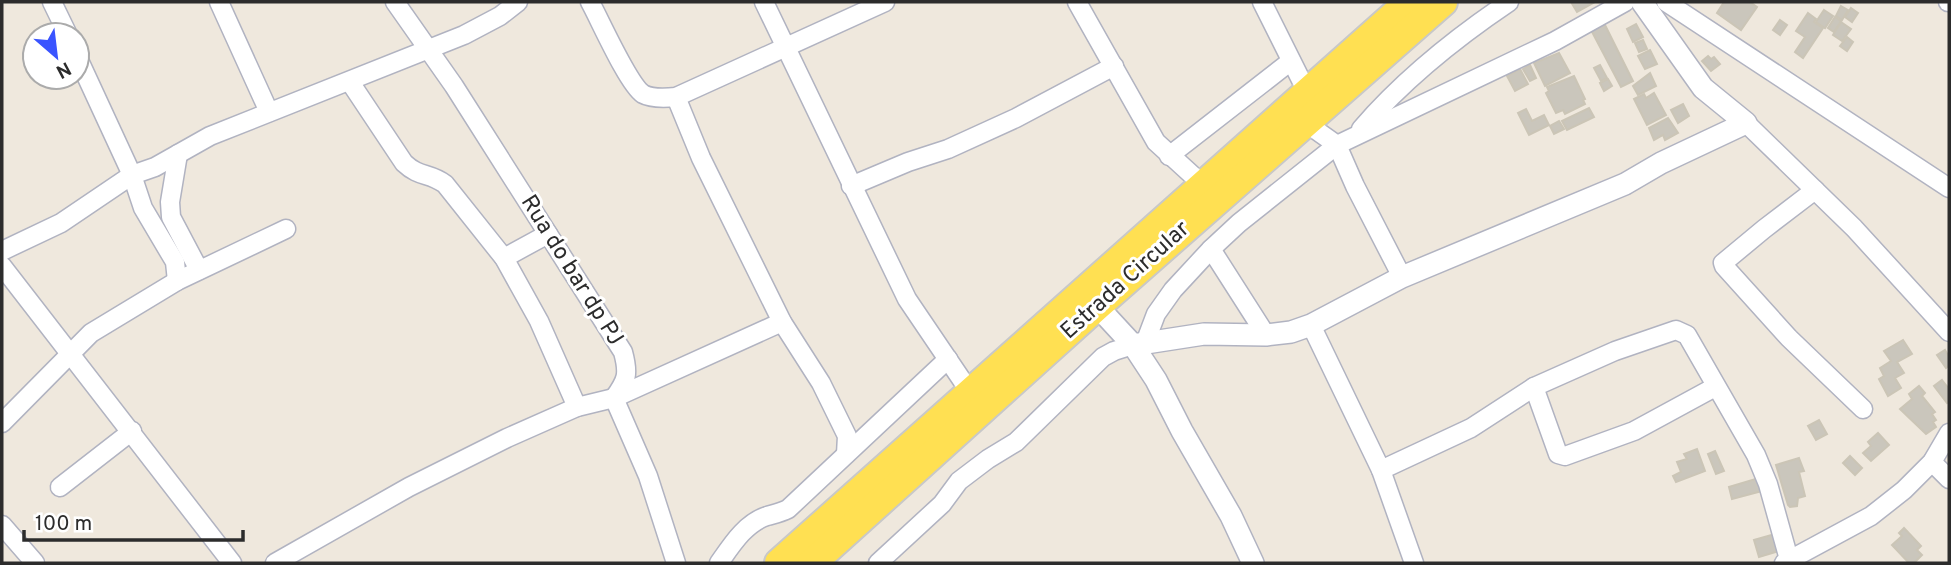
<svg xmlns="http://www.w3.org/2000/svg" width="1951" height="565" viewBox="0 0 1951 565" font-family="Overpass,sans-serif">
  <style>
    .building { fill: #cac6bc; stroke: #cbc5b6; stroke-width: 2 }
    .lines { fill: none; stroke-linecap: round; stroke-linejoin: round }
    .minor-casing { stroke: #b1b3c1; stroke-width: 21 }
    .tertiary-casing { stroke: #b1b3c1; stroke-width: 24 }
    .primary-casing { stroke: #c8c8c8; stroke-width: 32 }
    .minor { stroke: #fff; stroke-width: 18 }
    .tertiary { stroke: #fff; stroke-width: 21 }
    .primary { stroke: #ffe052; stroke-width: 28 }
    .labels { text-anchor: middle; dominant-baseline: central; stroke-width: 6; stroke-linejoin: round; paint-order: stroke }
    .street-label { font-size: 23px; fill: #2c2c2c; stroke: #fff }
  </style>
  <rect width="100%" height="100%" fill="#efe8dd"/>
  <g class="building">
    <polygon points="1571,2 1595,2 1577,12"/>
    <polygon points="1724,2 1750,2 1757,7 1741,30 1717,13"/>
    <polygon points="1841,6 1848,10 1842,20 1836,16"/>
    <polygon points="1851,8 1858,13 1852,22 1845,17"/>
    <polygon points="1824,10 1833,16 1825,28 1816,22"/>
    <polygon points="1808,13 1816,19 1814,22 1823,28 1803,58 1795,52 1805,37 1796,31"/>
    <polygon points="1835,17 1841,21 1834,32 1828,28"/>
    <polygon points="1780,20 1787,25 1780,35 1773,30"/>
    <polygon points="1841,22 1851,29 1842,41 1833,35"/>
    <polygon points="1604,23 1633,81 1621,87 1591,30"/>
    <polygon points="1636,24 1643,37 1633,42 1627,29"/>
    <polygon points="1847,37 1853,42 1847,51 1840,46"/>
    <polygon points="1643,40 1647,49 1639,52 1635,43"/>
    <polygon points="1650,50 1657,64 1645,69 1638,56"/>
    <polygon points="1559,53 1570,73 1545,86 1534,63"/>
    <polygon points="1708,56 1711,59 1714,57 1720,64 1711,71 1702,61"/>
    <polygon points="1530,65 1536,78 1530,81 1523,69"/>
    <polygon points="1600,65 1607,78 1601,81 1594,68"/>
    <polygon points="1520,69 1528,84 1515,91 1507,76"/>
    <polygon points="1650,73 1656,86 1638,95 1633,86"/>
    <polygon points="1574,76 1585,99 1583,100 1585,104 1565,114 1563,110 1556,113 1546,93 1549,91 1547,87"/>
    <polygon points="1608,79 1612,86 1604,91 1600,83"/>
    <polygon points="1654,93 1666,115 1647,125 1634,99 1644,94 1646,98"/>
    <polygon points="1683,104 1689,116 1678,123 1671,110"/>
    <polygon points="1589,108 1594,117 1567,130 1562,121"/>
    <polygon points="1526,109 1532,121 1544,115 1549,125 1529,135 1518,113"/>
    <polygon points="1668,118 1678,133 1665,140 1663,135 1654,140 1649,128"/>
    <polygon points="1559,121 1564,129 1554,134 1550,126"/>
    <polygon points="1903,340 1912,354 1897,362 1904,373 1895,378 1901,388 1888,396 1879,379 1884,376 1880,368 1891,361 1884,351"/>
    <polygon points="1945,350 1949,357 1949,365 1946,368 1937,355"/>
    <polygon points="1942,380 1949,389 1949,401 1947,403 1934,386"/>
    <polygon points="1919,386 1925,393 1922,396 1935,412 1932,414 1936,420 1933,422 1936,427 1926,434 1900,409 1912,399 1909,394"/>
    <polygon points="1819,420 1827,434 1816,440 1808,426"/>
    <polygon points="1878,433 1889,445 1871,461 1863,453 1871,446 1868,442"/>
    <polygon points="1697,449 1705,471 1676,482 1673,476 1681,472 1677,462 1687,459 1684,454"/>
    <polygon points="1715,451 1724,471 1716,474 1708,454"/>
    <polygon points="1850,456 1862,468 1855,475 1843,463"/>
    <polygon points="1799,458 1804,471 1799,472 1805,496 1798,498 1797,506 1790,507 1788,505 1776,465"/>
    <polygon points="1759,478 1762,491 1732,499 1729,487"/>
    <polygon points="1904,528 1921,546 1917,550 1922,555 1914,563 1909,563 1892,545 1902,536 1899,533"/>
    <polygon points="1775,534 1779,551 1759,557 1754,540"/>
  </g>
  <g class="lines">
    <g class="minor-casing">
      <g id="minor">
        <polyline points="52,2 68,35"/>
        <polyline points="219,2 269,112"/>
        <path d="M395,2L454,86L623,352C629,374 627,380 614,398L648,476L676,563"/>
        <path d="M590,2C600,20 628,84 643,94C652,99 666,98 676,97L885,2"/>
        <polyline points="764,2 907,299 970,392"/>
        <polyline points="1077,2 1156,142 1202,184"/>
        <polyline points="1262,2 1308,94"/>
        <polyline points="1666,2 1949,188"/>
        <polyline points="1948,2 1949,2"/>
        <polyline points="77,56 132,175 143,208 175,262 177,281"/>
        <path d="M350,82L404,163C420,178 428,172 445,184L504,258L539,321L577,407"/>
        <polyline points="676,97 701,158 782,322 821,383 847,436 846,454"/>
        <polyline points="1306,123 1337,145 1355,186 1402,277"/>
        <polyline points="1746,123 1854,228 1949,332"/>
        <path d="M1361,129C1404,79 1454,39 1509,2"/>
        <polyline points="178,154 170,202 171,217 199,270"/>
        <polyline points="1169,156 1291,61"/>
        <polyline points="851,186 908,162 948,149 1016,118 1114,66"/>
        <polyline points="1815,190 1764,229 1723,263 1724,266 1789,338 1863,409"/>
        <polyline points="1211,249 1266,335"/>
        <polyline points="2,251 61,223 132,175 155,167 210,136 464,35 500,16 518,2"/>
        <polyline points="504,258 548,234"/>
        <polyline points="2,266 232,563"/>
        <polyline points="1311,325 1381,470 1414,563"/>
        <polyline points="1145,343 1156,314 1173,290 1211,249 1239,223 1337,145 1555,41 1625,2"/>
        <polyline points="1534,387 1558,454 1565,456 1634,431 1715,387"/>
        <polyline points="2,423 91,333 177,281 286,229"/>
        <polyline points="1932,462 1949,479"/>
        <polyline points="1381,470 1471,428 1534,387 1615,351 1676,330 1687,335 1756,455 1768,484 1790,563"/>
        <polyline points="60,487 132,431"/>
        <polyline points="2,525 35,563"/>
        <polyline points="275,563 409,487 507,438 577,407 614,398 782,322"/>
        <path d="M719,563C731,546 745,523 767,516C774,514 780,513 788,509L948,359"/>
        <polyline points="878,563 942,504 959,481 988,459 1016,442 1103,357 1114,351 1133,345"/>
        <polyline points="1784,563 1871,516 1904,490 1932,462 1949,433"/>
      </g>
    </g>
    <g class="tertiary-casing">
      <g id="tertiary">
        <polyline points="1097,306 1133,345 1156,380 1182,431 1231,516 1253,563"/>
        <polyline points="1133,345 1204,334 1266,335 1291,332 1311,325 1402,277 1625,184 1661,163 1746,123 1703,88 1642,2"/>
      </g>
    </g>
    <g class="primary-casing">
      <g id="primary">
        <polyline points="779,563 1409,2"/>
        <polyline points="812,563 1097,306 1443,2"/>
      </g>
    </g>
    <use href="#minor" class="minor"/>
    <use href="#tertiary" class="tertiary"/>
    <use href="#primary" class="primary"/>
  </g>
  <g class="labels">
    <g class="street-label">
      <text transform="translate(571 271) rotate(58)">Rua do bar dp PJ</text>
      <text transform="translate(1126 281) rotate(-42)">Estrada Circular</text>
    </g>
  </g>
  <rect width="1951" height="565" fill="none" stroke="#2c2c2c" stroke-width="7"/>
  <g transform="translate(56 56) rotate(152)"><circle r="33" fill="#ffffff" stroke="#ababab" stroke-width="2"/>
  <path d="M0-5L12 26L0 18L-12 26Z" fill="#3a54ff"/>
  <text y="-10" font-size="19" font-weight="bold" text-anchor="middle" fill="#2c2c2c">N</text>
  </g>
  <path d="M24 530v10h219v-10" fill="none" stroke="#2c2c2c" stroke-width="3.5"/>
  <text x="35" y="530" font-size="21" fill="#2c2c2c" stroke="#ffffff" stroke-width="5" paint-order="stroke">100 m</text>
</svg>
